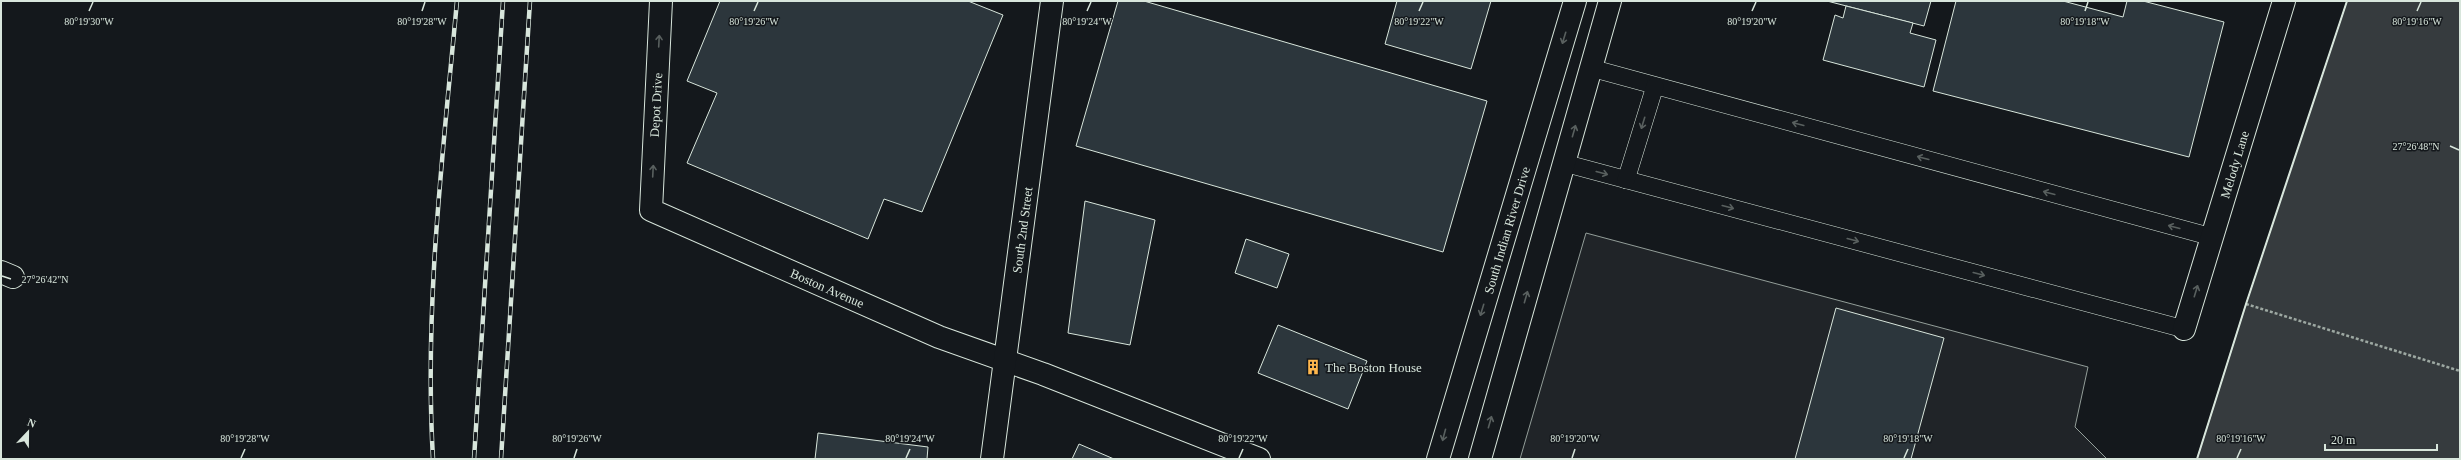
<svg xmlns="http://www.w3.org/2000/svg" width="2461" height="460" viewBox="0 0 2461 460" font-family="'Times New Roman',serif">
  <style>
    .green { fill: #202428; stroke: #939e99 }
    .water { fill: #363b3e; stroke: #939e99 }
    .building { fill: #2c363c; stroke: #d8e6dc }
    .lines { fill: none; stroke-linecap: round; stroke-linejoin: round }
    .lane-casing { stroke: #d8e6dc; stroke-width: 18 }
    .street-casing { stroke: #d8e6dc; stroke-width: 24 }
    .secondary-casing { stroke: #d8e6dc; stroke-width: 24 }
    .path { stroke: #9da8a2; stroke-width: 2.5; stroke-dasharray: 3 2; stroke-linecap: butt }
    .lane { stroke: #14181c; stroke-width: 17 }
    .street { stroke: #14181c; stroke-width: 22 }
    .secondary { stroke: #14181c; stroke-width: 22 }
    .rail-casing { stroke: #d8e6dc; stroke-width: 4.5 }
    .rail { stroke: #14181c; stroke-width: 3; stroke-dasharray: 9; stroke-linecap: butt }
    .wall { stroke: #d8e6dc; stroke-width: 2 }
    .oneway { stroke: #59605f }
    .ticks { fill: none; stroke: #d8e6dc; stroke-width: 1.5 }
    .labels { text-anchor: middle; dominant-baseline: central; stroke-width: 3; stroke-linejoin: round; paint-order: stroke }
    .street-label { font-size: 13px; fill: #d8e6dc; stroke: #14181c }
    .poi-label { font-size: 13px; fill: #d8e6dc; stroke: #14181c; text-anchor: start }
    .ticks-label { font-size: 10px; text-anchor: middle; fill: #d8e6dc; stroke: #14181c; stroke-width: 3; stroke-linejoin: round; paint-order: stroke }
  </style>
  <rect width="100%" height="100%" fill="#14181c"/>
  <polygon class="green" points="1586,233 2088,367 2075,427 2107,459 1520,459"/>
  <polygon class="water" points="2347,1 2460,1 2460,459 2197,459 2246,304"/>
  <g class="building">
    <polygon points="720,1 968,1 1003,15 922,212 884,199 868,239 687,163 717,93 687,81"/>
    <polygon points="1118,1 1144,1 1487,101 1443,252 1076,146"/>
    <polygon points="1397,1 1491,1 1471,69 1385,44"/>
    <polygon points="1827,1 1931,1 1924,26"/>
    <polygon points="1956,1 2063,1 2123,17 2127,1 2143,1 2224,22 2189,157 1933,91"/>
    <polygon points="1846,6 1913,23 1910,33 1936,40 1924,87 1823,60 1835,15 1843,18"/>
    <polygon points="1085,201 1155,220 1130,345 1068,333"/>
    <polygon points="1246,239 1289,254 1277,288 1235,273"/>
    <polygon points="1836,308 1944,338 1911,459 1795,459"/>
    <polygon points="1278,325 1367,361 1348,409 1258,373"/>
    <polygon points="818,433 928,447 927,459 815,459"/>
    <polygon points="1079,444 1114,459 1072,459"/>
  </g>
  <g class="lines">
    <g class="lane-casing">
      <g id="lane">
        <polyline points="1591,68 2212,237"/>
        <polyline points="1564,163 2184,329"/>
        <polyline points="1626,180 1655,86"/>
      </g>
    </g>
    <g class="street-casing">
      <g id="street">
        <path id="s1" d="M661,1L651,210L939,337L1043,374L1259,459"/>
        <polyline points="1,272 13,277"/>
        <path id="s2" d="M2184,329L2284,1"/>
        <path id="s3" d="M992,459L1052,1"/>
      </g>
    </g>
    <g class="secondary-casing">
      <g id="secondary">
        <path id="s4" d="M1438,459L1575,1"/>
        <polyline points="1480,459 1610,1"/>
      </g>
    </g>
    <polyline class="path" points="2246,304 2460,371"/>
    <use href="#lane" class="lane"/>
    <use href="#street" class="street"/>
    <use href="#secondary" class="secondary"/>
    <g class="rail-casing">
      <g id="rail">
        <path d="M433,459C424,306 443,153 457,1"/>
        <polyline points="474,459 503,1"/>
        <polyline points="501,459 530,1"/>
      </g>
    </g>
    <use href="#rail" class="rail"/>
    <polyline class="wall" points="2197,459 2246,304 2347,1"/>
  </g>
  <defs><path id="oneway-shaft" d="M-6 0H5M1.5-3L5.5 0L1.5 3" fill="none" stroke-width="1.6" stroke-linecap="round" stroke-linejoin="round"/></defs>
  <g class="oneway">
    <use href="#oneway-shaft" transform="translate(1564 38) rotate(107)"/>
    <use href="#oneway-shaft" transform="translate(659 41) rotate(-87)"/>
    <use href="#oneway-shaft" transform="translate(1643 123) rotate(107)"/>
    <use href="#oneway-shaft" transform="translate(1798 124) rotate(-165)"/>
    <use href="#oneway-shaft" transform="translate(1574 131) rotate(-74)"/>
    <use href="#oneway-shaft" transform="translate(1923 158) rotate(-165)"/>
    <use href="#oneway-shaft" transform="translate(653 171) rotate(-87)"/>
    <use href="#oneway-shaft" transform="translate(1602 173) rotate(15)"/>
    <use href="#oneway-shaft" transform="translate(2049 193) rotate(-165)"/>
    <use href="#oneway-shaft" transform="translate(1728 207) rotate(15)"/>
    <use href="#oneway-shaft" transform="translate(2174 227) rotate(-165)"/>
    <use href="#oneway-shaft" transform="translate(1853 240) rotate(15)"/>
    <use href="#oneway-shaft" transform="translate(1979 274) rotate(15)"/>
    <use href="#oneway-shaft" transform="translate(2196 291) rotate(-73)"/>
    <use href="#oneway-shaft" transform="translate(1526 297) rotate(-74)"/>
    <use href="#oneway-shaft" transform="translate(1482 310) rotate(107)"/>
    <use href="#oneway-shaft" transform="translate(1490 422) rotate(-74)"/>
    <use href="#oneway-shaft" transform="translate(1444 435) rotate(105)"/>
  </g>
  <path class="ticks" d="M89,11L93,2M422,11L425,2M754,11L758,2M1087,11L1091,2M1419,11L1423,2M1752,11L1756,2M2085,11L2088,2M2417,11L2421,2M2450,146L2459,150M2,276L11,279M241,458L245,449M574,458L577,449M906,458L910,449M1239,458L1243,449M1572,458L1575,449M1904,458L1908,449M2237,458L2241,449"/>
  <defs>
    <g id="building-bare" transform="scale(1.2)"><path d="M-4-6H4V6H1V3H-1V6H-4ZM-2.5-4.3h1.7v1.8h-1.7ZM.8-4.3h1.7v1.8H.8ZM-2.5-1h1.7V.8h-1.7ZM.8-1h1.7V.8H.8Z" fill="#ffb74d" stroke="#14181c" stroke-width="2.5" paint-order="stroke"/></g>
  </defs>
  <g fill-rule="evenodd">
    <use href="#building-bare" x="1313" y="367"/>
  </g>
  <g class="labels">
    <g class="street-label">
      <text transform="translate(656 105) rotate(-87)">Depot Drive</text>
      <text stroke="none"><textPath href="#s2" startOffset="172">Melody Lane</textPath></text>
      <text stroke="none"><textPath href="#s3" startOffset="231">South 2nd Street</textPath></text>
      <text stroke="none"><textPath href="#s4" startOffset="239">South Indian River Drive</textPath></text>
      <text stroke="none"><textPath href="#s1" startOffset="402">Boston Avenue</textPath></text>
    </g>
    <g class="poi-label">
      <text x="1325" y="367">The Boston House</text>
    </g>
  </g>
  <g class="ticks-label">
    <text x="89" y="25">80°19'30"W</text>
    <text x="422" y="25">80°19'28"W</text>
    <text x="1419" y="25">80°19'22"W</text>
    <text x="1752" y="25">80°19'20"W</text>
    <text x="2085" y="25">80°19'18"W</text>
    <text x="2417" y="25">80°19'16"W</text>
    <text x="754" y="25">80°19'26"W</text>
    <text x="1087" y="25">80°19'24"W</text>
    <text x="2416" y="150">27°26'48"N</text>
    <text x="45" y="283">27°26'42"N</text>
    <text x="245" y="442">80°19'28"W</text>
    <text x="577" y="442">80°19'26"W</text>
    <text x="910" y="442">80°19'24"W</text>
    <text x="1243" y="442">80°19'22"W</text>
    <text x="1575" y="442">80°19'20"W</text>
    <text x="1908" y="442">80°19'18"W</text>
    <text x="2241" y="442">80°19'16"W</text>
  </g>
  <rect width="2461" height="460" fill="none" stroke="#d8e6dc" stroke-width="4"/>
  <g transform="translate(28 432) rotate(22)" stroke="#14181c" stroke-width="3" paint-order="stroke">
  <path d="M0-3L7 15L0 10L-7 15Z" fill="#d8e6dc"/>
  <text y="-6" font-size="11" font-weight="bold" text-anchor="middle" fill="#d8e6dc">N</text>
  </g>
  <path d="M2325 444v6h112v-6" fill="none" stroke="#d8e6dc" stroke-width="2"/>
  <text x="2331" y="444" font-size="12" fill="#d8e6dc" stroke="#14181c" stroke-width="3" paint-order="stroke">20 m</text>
</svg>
